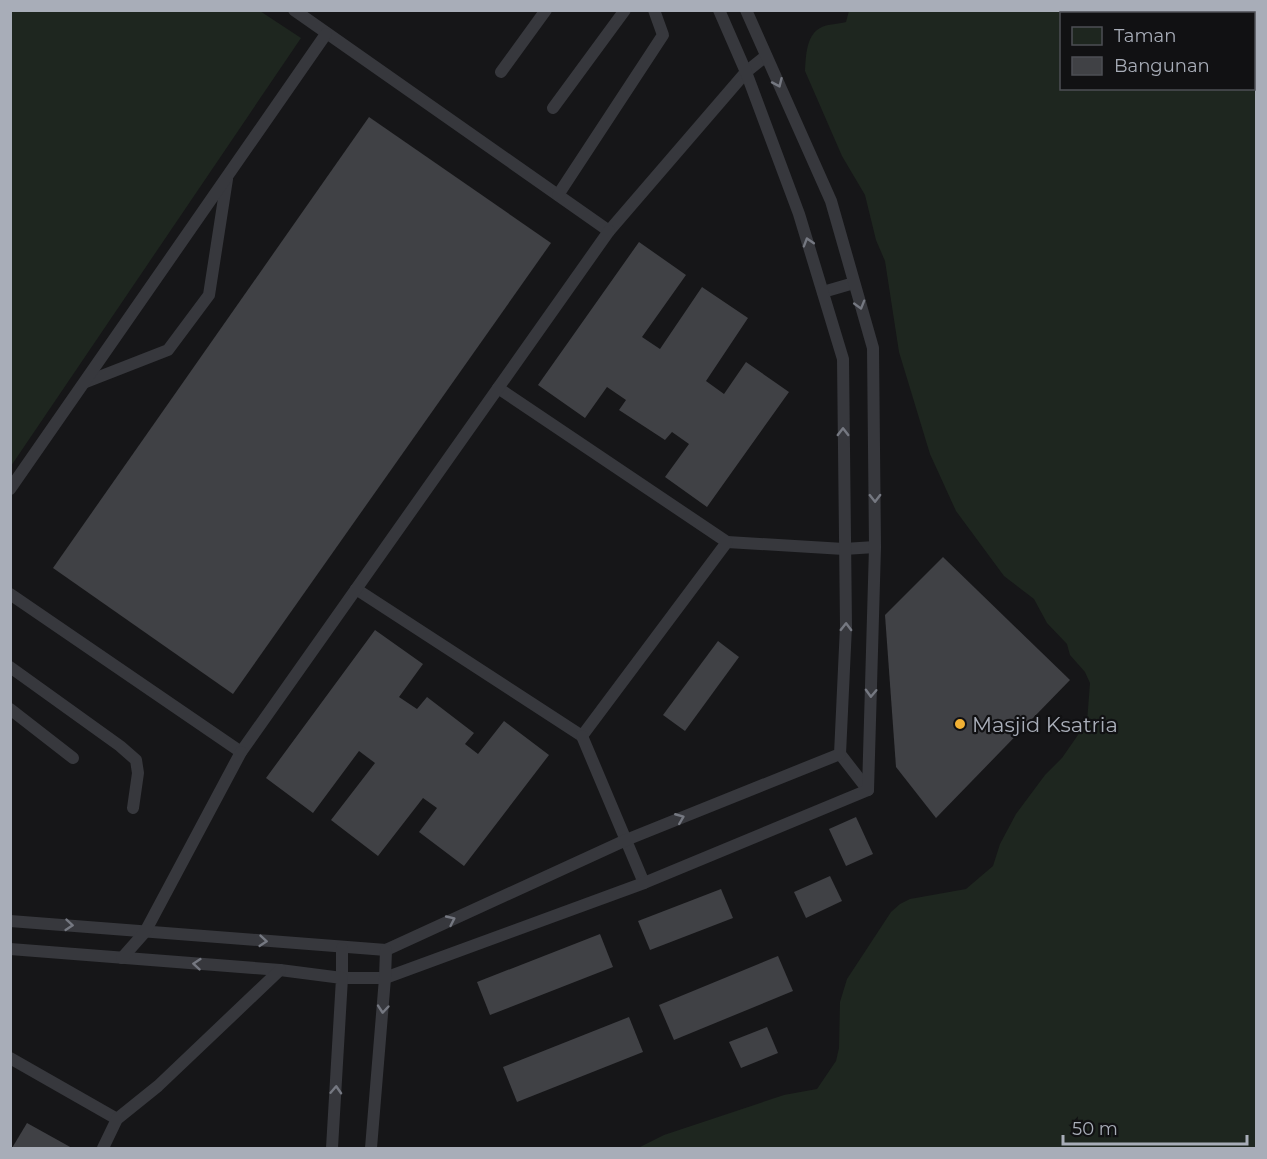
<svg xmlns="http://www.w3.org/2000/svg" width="1267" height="1159" viewBox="0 0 1267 1159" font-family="Montserrat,sans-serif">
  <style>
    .green { fill: #1e261f; fill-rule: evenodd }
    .building { fill: #404145 }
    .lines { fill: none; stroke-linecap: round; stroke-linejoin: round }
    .lane { stroke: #37383d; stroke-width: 12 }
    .oneway { stroke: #757881 }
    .poi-dot { fill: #f2b134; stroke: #111113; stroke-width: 2 }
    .labels { text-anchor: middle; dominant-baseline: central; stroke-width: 4.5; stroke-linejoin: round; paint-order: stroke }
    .poi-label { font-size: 21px; fill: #a8adb8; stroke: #111113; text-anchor: start }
  </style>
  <rect width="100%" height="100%" fill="#161618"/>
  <g class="green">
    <polygon points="11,10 260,11 301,38 11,466"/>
    <path d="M849,11H1256V1148H638L664,1135L784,1095L817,1089L836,1061L839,1048L840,1002L847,979L891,912L900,904L910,899L966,889L993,866L1000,844L1016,814L1045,775L1062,758L1087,722L1090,683L1085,672L1070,655L1067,644L1047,623L1034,599L1004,576L956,511L930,454L899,352L885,261L876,240L865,195L842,156L805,71C806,56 806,34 822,27C828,24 838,24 846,22ZM1062,14H1254V88H1062Z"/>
  </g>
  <g class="building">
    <polygon points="369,117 551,243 233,694 53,568"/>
    <polygon points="639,242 686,275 642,337 660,349 702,287 748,318 706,381 724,394 746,362 789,392 707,507 665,477 689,444 672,432 665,440 619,410 626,400 607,387 585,418 538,385"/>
    <polygon points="943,557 1070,680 936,818 896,767 885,615"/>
    <polygon points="375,630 423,664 399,697 417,709 427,697 474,733 465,744 478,754 504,721 549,755 464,866 419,832 437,808 423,798 378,856 331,820 375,763 359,751 313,813 266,778"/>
    <polygon points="718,641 739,657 685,731 663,715"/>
    <polygon points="856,817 873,854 846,866 829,829"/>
    <polygon points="830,876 842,901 806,918 794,892"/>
    <polygon points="721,889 733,918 650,950 638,921"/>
    <polygon points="600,934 613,967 490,1015 477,982"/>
    <polygon points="778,956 793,991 674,1040 659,1005"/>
    <polygon points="629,1017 643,1052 517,1102 503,1067"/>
    <polygon points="767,1027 778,1053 741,1068 729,1042"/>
    <polygon points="27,1123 72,1148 12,1148"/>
  </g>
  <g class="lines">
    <g class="lane">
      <polyline points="294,10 609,231 746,72 766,56"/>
      <polyline points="501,72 546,10"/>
      <polyline points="553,108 625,10"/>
      <polyline points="558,195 663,35 654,10"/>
      <polyline points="823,292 854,283"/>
      <polyline points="86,382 168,350 209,295 227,179"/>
      <polyline points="10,489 326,34"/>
      <polyline points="727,542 844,549 875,547"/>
      <polyline points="356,589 582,736 727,542 498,388"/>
      <polyline points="10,594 241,752 609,231"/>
      <polyline points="10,667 120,746 136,760 138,773 133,808"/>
      <polyline points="10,709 73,758"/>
      <polyline points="582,736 644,883"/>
      <polyline points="840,754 868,790"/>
      <polyline points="10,921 386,950 626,840 840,754 846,626 843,359 799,214 746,72 719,10"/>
      <polyline points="342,948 342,978 385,978 644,883 868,790 875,547 873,348 831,201 746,10"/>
      <polyline points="10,949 280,970 342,978 332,1148"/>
      <polyline points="122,958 145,932 241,752"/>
      <polyline points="10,1058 117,1119"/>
      <polyline points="103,1148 117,1119 158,1086 280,970"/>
      <polyline points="371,1148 385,978 386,950"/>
    </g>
  </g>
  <defs><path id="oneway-chevron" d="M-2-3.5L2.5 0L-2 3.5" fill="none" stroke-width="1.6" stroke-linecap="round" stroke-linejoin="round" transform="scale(1.5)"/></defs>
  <g class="oneway">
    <use href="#oneway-chevron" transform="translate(778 83) rotate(66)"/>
    <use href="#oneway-chevron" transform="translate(808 242) rotate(-107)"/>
    <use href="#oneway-chevron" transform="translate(860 305) rotate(74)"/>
    <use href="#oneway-chevron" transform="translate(843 432) rotate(-90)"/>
    <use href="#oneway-chevron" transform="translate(875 498) rotate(89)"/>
    <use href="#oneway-chevron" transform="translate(846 627) rotate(-89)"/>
    <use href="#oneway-chevron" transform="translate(871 693) rotate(92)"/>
    <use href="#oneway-chevron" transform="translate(680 818) rotate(-22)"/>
    <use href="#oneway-chevron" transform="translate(451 920) rotate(-25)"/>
    <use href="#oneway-chevron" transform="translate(69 925) rotate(5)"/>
    <use href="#oneway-chevron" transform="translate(263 941) rotate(5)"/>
    <use href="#oneway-chevron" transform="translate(197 964) rotate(-175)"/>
    <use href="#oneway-chevron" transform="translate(383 1009) rotate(95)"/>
    <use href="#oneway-chevron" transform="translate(336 1090) rotate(-87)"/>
  </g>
  <circle class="poi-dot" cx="960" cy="724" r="6"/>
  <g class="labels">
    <g class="poi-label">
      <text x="972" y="724">Masjid Ksatria</text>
    </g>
  </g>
  <rect width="1267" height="1159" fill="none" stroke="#a8adb8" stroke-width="24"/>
  <rect x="1060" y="12" width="195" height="78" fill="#111113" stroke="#4d4f55" stroke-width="1.5"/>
  <rect x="1072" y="27" width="30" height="18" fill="#1e261f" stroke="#4d4f55" stroke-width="1.5"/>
  <text x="1114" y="42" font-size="18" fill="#a8adb8">Taman</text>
  <rect x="1072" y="57" width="30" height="18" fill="#404145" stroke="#4d4f55" stroke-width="1.5"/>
  <text x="1114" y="72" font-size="18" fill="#a8adb8">Bangunan</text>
  <path d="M1063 1135v9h184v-9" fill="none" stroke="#a8adb8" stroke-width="3"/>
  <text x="1072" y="1135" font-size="18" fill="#a8adb8" stroke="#111113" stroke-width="4.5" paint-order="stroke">50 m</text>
</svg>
